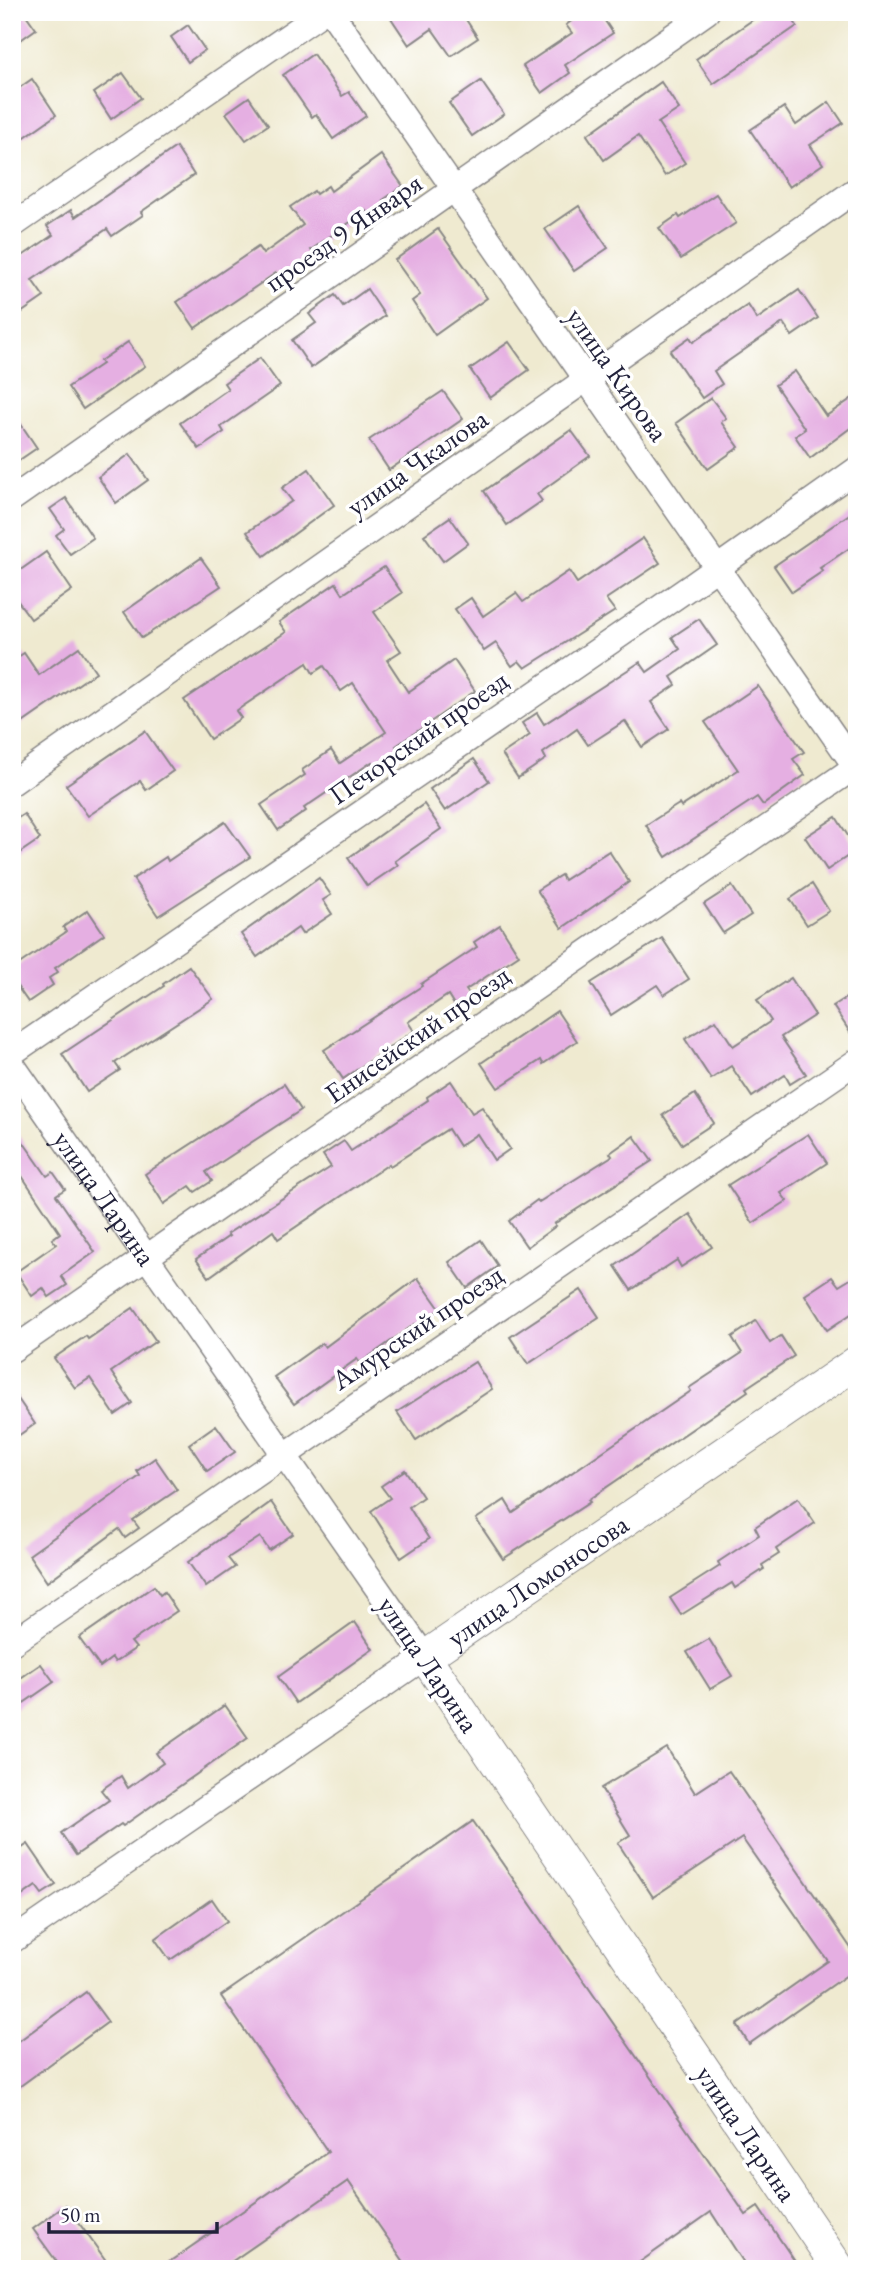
<svg xmlns="http://www.w3.org/2000/svg" width="869" height="2281" viewBox="0 0 869 2281" font-family="'EB Garamond',serif">
  <style>
    .building { fill: #e5afe2 }
    .lines { fill: none; stroke-linecap: round; stroke-linejoin: round }
    .minor-casing { stroke: #888686; stroke-width: 27 }
    .major-casing { stroke: #888686; stroke-width: 34 }
    .minor { stroke: #fff; stroke-width: 24 }
    .major { stroke: #fff; stroke-width: 32 }
    .labels { text-anchor: middle; dominant-baseline: central; stroke-width: 7; stroke-linejoin: round; paint-order: stroke }
    .street-label { font-size: 28px; fill: #22223b; stroke: #fff }
  </style>
  <rect width="100%" height="100%" fill="#fff"/>
  <filter id="ink" filterUnits="userSpaceOnUse"><feTurbulence type="fractalNoise" baseFrequency=".0143" numOctaves="2"/><feDisplacementMap in="SourceGraphic" scale="14" xChannelSelector="R" yChannelSelector="G"/><feConvolveMatrix kernelMatrix="1 2 1 2 8 2 1 2 1" color-interpolation-filters="sRGB"/></filter>
  <filter id="wash" filterUnits="userSpaceOnUse"><feTurbulence type="fractalNoise" baseFrequency=".00686" numOctaves="4" result="noise"/><feDisplacementMap in="SourceGraphic" scale="28" xChannelSelector="R" yChannelSelector="G"/><feGaussianBlur stdDeviation="1.57" result="paint"/><feColorMatrix in="noise" values="0 0 0 0 0 0 0 0 0 0 0 0 0 0 0 0 0 1.4 0 .05"/><feComposite in="paint" operator="in"/></filter>
  <g filter="url(#wash)">
    <rect width="100%" height="100%" fill="#efead0"/>
    <g id="blocks">
      <g class="building">
        <polygon points="12,12 24,12 36,29 12,46"/>
        <polygon points="387,12 461,12 478,38 451,56 432,29 409,45"/>
        <polygon points="584,12 599,12 613,33 565,65 570,73 542,93 523,66 572,33 566,25"/>
        <polygon points="764,12 788,12 797,26 713,84 696,59"/>
        <polygon points="188,25 205,50 188,62 171,37"/>
        <polygon points="313,54 342,96 349,92 366,116 333,139 316,114 312,117 283,75"/>
        <polygon points="123,73 141,98 111,119 94,93"/>
        <polygon points="32,79 56,115 12,146 12,93"/>
        <polygon points="481,81 504,114 472,136 449,103"/>
        <polygon points="661,82 679,109 658,123 685,163 665,176 638,136 604,160 587,135"/>
        <polygon points="249,97 268,125 246,140 226,113"/>
        <polygon points="829,102 843,123 810,145 823,164 789,187 750,130 784,107 796,125"/>
        <polygon points="176,147 194,175 141,212 143,215 112,236 107,229 32,280 44,297 12,319 12,251 18,259 53,235 47,226 71,210 75,217"/>
        <polygon points="381,155 403,186 383,200 387,207 371,219 366,211 311,250 317,259 283,283 276,273 195,328 177,302 258,247 263,254 303,225 290,207 314,191 316,194 328,186 331,191"/>
        <polygon points="716,194 736,223 681,259 659,228 678,215 680,218"/>
        <polygon points="579,206 608,248 574,271 545,229"/>
        <polygon points="438,229 487,298 435,335 412,301 420,295 395,260"/>
        <polygon points="367,289 385,316 311,368 292,340 316,323 309,314 335,295 343,306"/>
        <polygon points="799,290 818,318 792,336 783,323 714,371 722,384 702,398 670,351 690,337 693,342 748,305 757,319"/>
        <polygon points="128,342 145,366 83,409 68,387 102,364 100,361"/>
        <polygon points="509,342 529,370 490,398 470,369"/>
        <polygon points="260,358 280,386 221,427 224,432 199,449 180,423 228,389 224,383"/>
        <polygon points="795,371 826,416 857,395 857,423 810,458 795,436 805,429 775,385"/>
        <polygon points="443,391 463,419 389,470 369,440"/>
        <polygon points="711,398 726,418 721,422 739,447 708,469 676,423"/>
        <polygon points="12,411 37,448 12,465"/>
        <polygon points="571,430 590,456 537,494 542,501 507,525 484,491"/>
        <polygon points="130,454 148,480 116,503 98,477"/>
        <polygon points="309,469 334,505 264,556 247,532 292,501 282,488"/>
        <polygon points="66,498 93,538 70,554 56,535 64,529 50,509"/>
        <polygon points="857,509 857,543 820,568 823,571 792,592 774,566"/>
        <polygon points="450,517 468,543 443,561 424,535"/>
        <polygon points="643,538 660,563 606,599 615,611 525,668 519,661 512,666 496,643 484,651 455,609 471,598 483,616 516,593 523,602 569,571 577,583"/>
        <polygon points="46,552 72,590 31,619 12,593 12,576"/>
        <polygon points="201,558 221,586 142,638 124,612"/>
        <polygon points="384,567 402,593 374,612 401,651 387,660 408,692 454,660 475,691 396,746 402,755 378,771 372,762 304,808 306,811 278,830 261,805 305,775 302,770 331,750 340,763 386,732 353,683 341,691 324,666 313,673 307,663 236,711 241,718 210,739 184,700 286,632 279,622 336,583 343,594"/>
        <polygon points="699,619 717,645 671,677 676,685 651,702 669,729 642,747 625,721 588,745 577,729 543,753 546,759 518,778 502,754 530,735 522,723 537,713 544,724 640,662 647,672 680,649 672,637"/>
        <polygon points="79,647 96,672 21,724 12,711 12,661 24,653 39,675"/>
        <polygon points="758,686 804,752 793,759 805,775 763,805 757,797 666,857 646,825 679,804 681,807 738,770 705,722"/>
        <polygon points="145,731 173,771 146,790 140,781 88,816 66,785"/>
        <polygon points="474,759 489,781 445,811 430,789"/>
        <polygon points="424,804 441,829 395,861 398,865 367,886 348,858"/>
        <polygon points="24,814 40,839 12,858 12,822"/>
        <polygon points="836,817 857,850 827,870 805,837"/>
        <polygon points="225,822 250,857 158,916 133,879 166,857 168,861"/>
        <polygon points="609,851 629,882 562,928 537,890 561,875 564,880"/>
        <polygon points="319,878 331,895 323,900 332,914 302,934 298,928 257,957 241,934"/>
        <polygon points="812,884 829,911 807,925 790,899"/>
        <polygon points="732,886 751,915 723,933 704,904"/>
        <polygon points="88,910 104,934 55,968 58,972 49,978 53,985 28,1002 12,979 12,969 66,932 63,927"/>
        <polygon points="500,925 519,955 466,990 474,1001 458,1011 448,995 408,1022 414,1031 343,1079 324,1050 422,986 421,984 477,947 474,942"/>
        <polygon points="662,938 689,979 664,995 657,985 611,1015 591,983"/>
        <polygon points="189,966 213,999 115,1063 120,1070 87,1092 62,1054 164,986 163,984"/>
        <polygon points="791,978 815,1015 781,1037 806,1074 790,1084 785,1075 752,1097 731,1066 711,1079 685,1039 716,1020 733,1046 771,1021 757,1000"/>
        <polygon points="857,991 857,1043 833,1006"/>
        <polygon points="557,1011 577,1041 543,1064 541,1060 498,1088 481,1063"/>
        <polygon points="451,1081 472,1113 482,1107 510,1149 494,1160 477,1134 459,1146 448,1129 390,1166 389,1164 278,1239 273,1231 209,1277 196,1259 229,1236 227,1234 331,1167 323,1155 344,1141 351,1151 428,1100 427,1097"/>
        <polygon points="284,1084 301,1110 206,1172 212,1181 195,1192 190,1186 164,1204 145,1174"/>
        <polygon points="695,1094 714,1123 682,1144 663,1115"/>
        <polygon points="12,1126 47,1176 53,1172 65,1189 56,1195 95,1252 61,1276 67,1285 49,1297 43,1288 32,1296 16,1272 56,1244 52,1239 60,1233 12,1161"/>
        <polygon points="808,1134 827,1163 781,1193 787,1201 753,1223 728,1185"/>
        <polygon points="634,1136 652,1161 554,1224 556,1226 527,1247 509,1221 537,1200 539,1202 612,1156 610,1153"/>
        <polygon points="690,1214 712,1247 681,1267 677,1260 631,1290 615,1266"/>
        <polygon points="481,1240 498,1266 467,1288 449,1262"/>
        <polygon points="857,1275 857,1310 827,1330 805,1295 832,1277 839,1286"/>
        <polygon points="418,1278 440,1309 416,1326 415,1324 360,1363 357,1359 294,1404 274,1377 322,1343 325,1347"/>
        <polygon points="581,1290 599,1317 528,1364 510,1337"/>
        <polygon points="133,1308 156,1341 111,1372 132,1403 115,1415 90,1378 75,1388 54,1358 86,1336 88,1339"/>
        <polygon points="756,1321 770,1343 781,1336 794,1356 746,1388 748,1391 588,1500 590,1502 503,1559 476,1519 505,1500 513,1513 691,1391 689,1388 742,1353 732,1337"/>
        <polygon points="475,1362 492,1389 416,1440 397,1412"/>
        <polygon points="12,1390 35,1424 12,1440"/>
        <polygon points="216,1425 235,1452 207,1471 189,1444"/>
        <polygon points="155,1458 177,1490 133,1520 139,1528 125,1538 119,1529 47,1582 29,1555 140,1476 137,1471"/>
        <polygon points="405,1470 423,1497 409,1507 429,1539 401,1558 371,1511 390,1498 381,1486"/>
        <polygon points="798,1498 815,1523 776,1549 779,1554 762,1565 764,1569 735,1588 732,1583 681,1615 670,1598 720,1566 718,1562 759,1535 755,1527"/>
        <polygon points="271,1502 293,1534 269,1550 260,1537 228,1558 235,1567 206,1587 188,1562"/>
        <polygon points="154,1586 160,1595 164,1592 177,1611 131,1642 136,1648 115,1662 112,1658 100,1667 79,1638"/>
        <polygon points="355,1622 373,1649 296,1703 278,1677"/>
        <polygon points="709,1639 732,1676 710,1689 687,1652"/>
        <polygon points="41,1664 54,1682 12,1711 12,1684"/>
        <polygon points="225,1705 248,1738 123,1826 121,1824 76,1855 61,1833 109,1800 101,1790 121,1776 128,1788 163,1763 156,1753"/>
        <polygon points="667,1748 695,1793 729,1771 857,1957 857,1968 749,2044 737,2025 828,1961 742,1838 653,1897 618,1843 630,1835 601,1788"/>
        <polygon points="473,1821 746,2215 758,2207 800,2269 748,2269 711,2212 630,2269 409,2269 348,2181 221,2269 159,2269 328,2152 221,1996"/>
        <polygon points="28,1844 56,1885 42,1894 36,1886 12,1903 12,1855"/>
        <polygon points="212,1899 227,1921 170,1960 155,1939"/>
        <polygon points="86,1992 108,2022 12,2092 12,2046"/>
        <polygon points="66,2205 112,2269 62,2269 33,2229"/>
      </g>
    </g>
  </g>
  <g filter="url(#ink)">
    <use href="#blocks" fill-opacity="0" stroke="#888686" stroke-width="2"/>
    <g class="lines">
      <g class="minor-casing">
        <g id="minor">
          <polyline points="331,12 857,769"/>
          <polyline points="12,226 323,12"/>
          <polyline points="12,499 707,12"/>
          <polyline points="12,783 857,189"/>
          <polyline points="12,1053 693,585 857,469"/>
          <path id="s1" d="M12,1064L425,1657L12,1941"/>
          <polyline points="12,1350 855,767"/>
          <polyline points="12,1643 857,1061"/>
        </g>
      </g>
      <g class="major-casing">
        <g id="major">
          <path id="s2" d="M839,2269L425,1657L857,1362"/>
        </g>
      </g>
      <use href="#minor" class="minor"/>
      <use href="#major" class="major"/>
    </g>
  </g>
  <g class="labels">
    <g class="street-label">
      <text transform="translate(343 232) rotate(-35)">проезд 9 Января</text>
      <text transform="translate(618 374) rotate(55)">улица Кирова</text>
      <text transform="translate(417 462) rotate(-35)">улица Чкалова</text>
      <text transform="translate(418 737) rotate(-35)">Печорский проезд</text>
      <text transform="translate(417 1034) rotate(-35)">Енисейский проезд</text>
      <text stroke="none"><textPath href="#s1" startOffset="163">улица Ларина</textPath></text>
      <text transform="translate(417 1327) rotate(-34)">Амурский проезд</text>
      <text stroke="none"><textPath href="#s2" startOffset="875">улица Ломоносова</textPath></text>
      <text transform="translate(429 1664) rotate(56)">улица Ларина</text>
      <text transform="translate(747 2133) rotate(56)">улица Ларина</text>
    </g>
  </g>
  <rect width="869" height="2281" fill="none" stroke="#fff" stroke-width="42"/>
  <path d="M49 2222v10h168v-10" fill="none" stroke="#22223b" stroke-width="3.5"/>
  <text x="60" y="2222" font-size="21" fill="#22223b" stroke="#ffffff" stroke-width="5" paint-order="stroke">50 m</text>
</svg>
